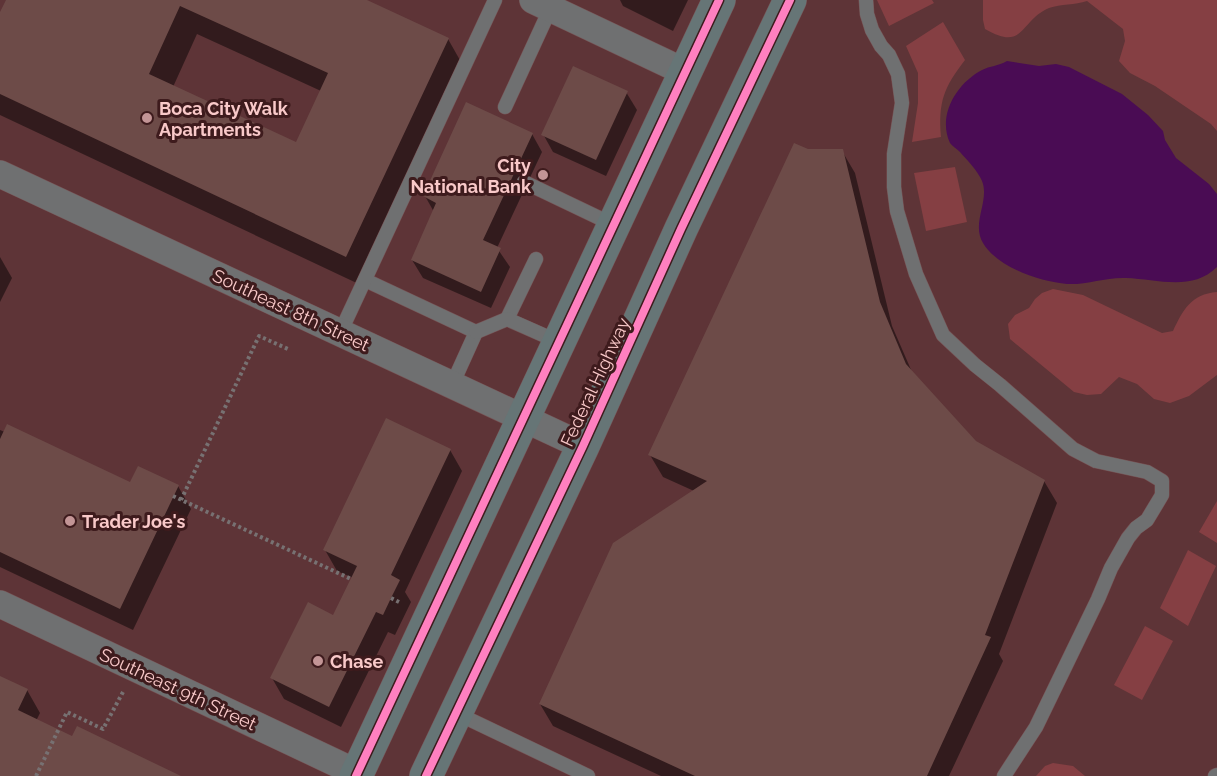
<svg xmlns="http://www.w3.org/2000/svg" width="1217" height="776" viewBox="0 0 1217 776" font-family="Raleway,sans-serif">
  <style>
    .green { fill: #853f43 }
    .water { fill: #4a0c54 }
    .shadow { fill: #0007; fill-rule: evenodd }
    .building { fill: #6d4b48; fill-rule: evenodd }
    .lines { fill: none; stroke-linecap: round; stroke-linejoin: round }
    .lane-casing { stroke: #775254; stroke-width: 15 }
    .street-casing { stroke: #775254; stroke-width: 28 }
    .primary-casing { stroke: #775254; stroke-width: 34 }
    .path { stroke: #777172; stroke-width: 4; stroke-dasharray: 3 3; stroke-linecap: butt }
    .lane { stroke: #6f7071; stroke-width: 14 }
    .street { stroke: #6f7071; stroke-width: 27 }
    .primary { stroke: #667576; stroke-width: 33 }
    .cycleway-casing { stroke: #3e1b1d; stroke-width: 11 }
    .cycleway { stroke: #ff80c0; stroke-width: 8 }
    .poi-dot { fill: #c39596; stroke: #3e1b1d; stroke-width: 2 }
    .labels { text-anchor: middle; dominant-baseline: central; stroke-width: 6; stroke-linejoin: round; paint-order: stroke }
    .poi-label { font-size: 18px; font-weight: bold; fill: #f9c9c9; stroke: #3e1b1d; text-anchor: start }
    .street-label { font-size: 18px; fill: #f9c9c9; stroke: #3e1b1d }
  </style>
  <rect width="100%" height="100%" fill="#5e3437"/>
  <g class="green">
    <polygon points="877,0 932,0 934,3 889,26"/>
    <path d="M983,0H1217V131L1211,124L1155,86L1130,73L1119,61L1125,41L1123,29L1087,1C1075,5 1061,4 1049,8C1019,21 1025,52 985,29L983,20Z"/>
    <path d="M943,22L965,60C944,87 938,102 941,137L912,142L918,103V73L906,46Z"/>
    <polygon points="955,167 967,222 926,231 914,173"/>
    <path d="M1053,289L1083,295L1162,333L1173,331C1183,310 1191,294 1217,292V375L1189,396L1170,403L1154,399L1137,384L1119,377L1101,394L1087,395L1074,392L1010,339L1008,324L1015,315L1029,308L1035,299L1042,293Z"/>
    <polygon points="1217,501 1217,543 1199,532"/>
    <polygon points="1188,550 1216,566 1188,626 1160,608"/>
    <polygon points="1145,626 1173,641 1142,700 1114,685"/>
    <polygon points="1053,763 1073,766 1085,776 1036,776 1045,766"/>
  </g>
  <path class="water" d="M1007,61L1039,66L1056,64L1069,67L1122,94L1148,115L1163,131L1165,140L1176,158L1209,184L1217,194V267C1192,292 1157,279 1126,278C1106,277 1087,285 1067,284C1040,282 997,267 983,243C971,223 990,201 982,181C978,171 967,160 960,152C957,149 952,146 950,143C937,115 957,83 982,70C990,66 998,66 1007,61Z"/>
  <g class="shadow">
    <path d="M7,0H364L448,39L465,69L363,286L0,115V16ZM197,34L321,91L297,144L173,87Z"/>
    <polygon points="620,0 688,0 673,31 623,6"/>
    <polygon points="626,92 637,110 606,176 553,152 543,134"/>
    <polygon points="532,134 542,152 497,248 510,267 491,308 423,278 412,260 434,212 425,196"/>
    <polygon points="807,150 842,151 855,173 892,326 912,372 975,442 1044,481 1057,503 999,654 1003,661 949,776 661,776 553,726 540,704 694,491 663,477 650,455"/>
    <polygon points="0,257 12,278 0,302"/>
    <polygon points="0,430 131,484 178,486 191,509 133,630 0,567"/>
    <polygon points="450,450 462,471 405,592 411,602 395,635 388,632 341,727 284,699 272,678 334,617 353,578 337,571 325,550"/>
    <polygon points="0,677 27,690 40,713 36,721 73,738 178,776 0,776"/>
  </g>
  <g class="building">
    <path d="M6,0H367L449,38L346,257L0,94V12ZM180,6L328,73L296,142L149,74Z"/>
    <polygon points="573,66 628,91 596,160 541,135"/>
    <polygon points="466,102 533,133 483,240 501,248 481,292 411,260 436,203 423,196"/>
    <polygon points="794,143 808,149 843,149 880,302 906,364 976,441 1045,480 985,635 991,637 927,776 695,776 539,704 613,543 707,481 648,455"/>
    <polygon points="386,418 451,449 391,575 400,580 391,598 383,615 376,612 329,707 270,678 308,602 333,615 357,566 323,550"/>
    <polygon points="7,424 130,482 138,466 179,485 120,609 0,552 0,439"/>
    <polygon points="0,676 28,689 18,710 72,736 77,726 181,776 0,776"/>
  </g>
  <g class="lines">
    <g class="lane-casing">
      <g id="lane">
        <polyline points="866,0 867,14 872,30 881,46 889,55 898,74 902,103 894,154 894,187 897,211 916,274 943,335 975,365 1000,385 1073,449 1096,461 1147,472 1162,481 1162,495 1147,520 1136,528 1128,538 1111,568 1098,599 1036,727 1004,776"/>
        <polyline points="505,107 552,5"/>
        <polyline points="524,182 614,225"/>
        <polyline points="365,280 476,332 452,385"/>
        <polyline points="507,319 536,259"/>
        <polyline points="476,332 507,319 559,342"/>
        <polyline points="340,333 495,0"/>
        <polyline points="456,713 588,776"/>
        <polyline points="1215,776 1217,775"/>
      </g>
    </g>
    <g class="street-casing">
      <g id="street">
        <polyline points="533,0 685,72"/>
        <polyline points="0,174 583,446"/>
        <polyline points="0,604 357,773"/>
      </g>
    </g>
    <g class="primary-casing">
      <g id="primary">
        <polyline points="356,776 719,0"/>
        <polyline points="426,776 583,446 681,229 790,0"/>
      </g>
    </g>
    <g class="path">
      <polyline points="173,496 351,579"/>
      <polyline points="181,500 259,336 288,349"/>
      <polyline points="391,598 399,602"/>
      <polyline points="36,776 67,712 103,729 123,692"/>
    </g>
    <use href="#lane" class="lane"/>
    <use href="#street" class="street"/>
    <use href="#primary" class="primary"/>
    <g class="cycleway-casing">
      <g id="cycleway">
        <polyline points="356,776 719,0"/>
        <polyline points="426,776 583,446 681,229 790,0"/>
      </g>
    </g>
    <use href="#cycleway" class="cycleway"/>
  </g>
  <g class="poi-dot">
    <circle cx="147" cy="118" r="6"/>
    <circle cx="543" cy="175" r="6"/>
    <circle cx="70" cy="521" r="6"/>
    <circle cx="318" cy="661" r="6"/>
  </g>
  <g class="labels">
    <g class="poi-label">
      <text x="159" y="108">Boca City Walk<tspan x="159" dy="21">Apartments</tspan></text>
      <text x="531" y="165" text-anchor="end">City<tspan x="531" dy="21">National Bank</tspan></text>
      <text x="82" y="521">Trader Joe's</text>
      <text x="330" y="661">Chase</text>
    </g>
    <g class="street-label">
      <text transform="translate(291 310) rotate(25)">Southeast 8th Street</text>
      <text transform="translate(595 382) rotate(-65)">Federal Highway</text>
      <text transform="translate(178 689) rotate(25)">Southeast 9th Street</text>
    </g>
  </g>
</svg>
